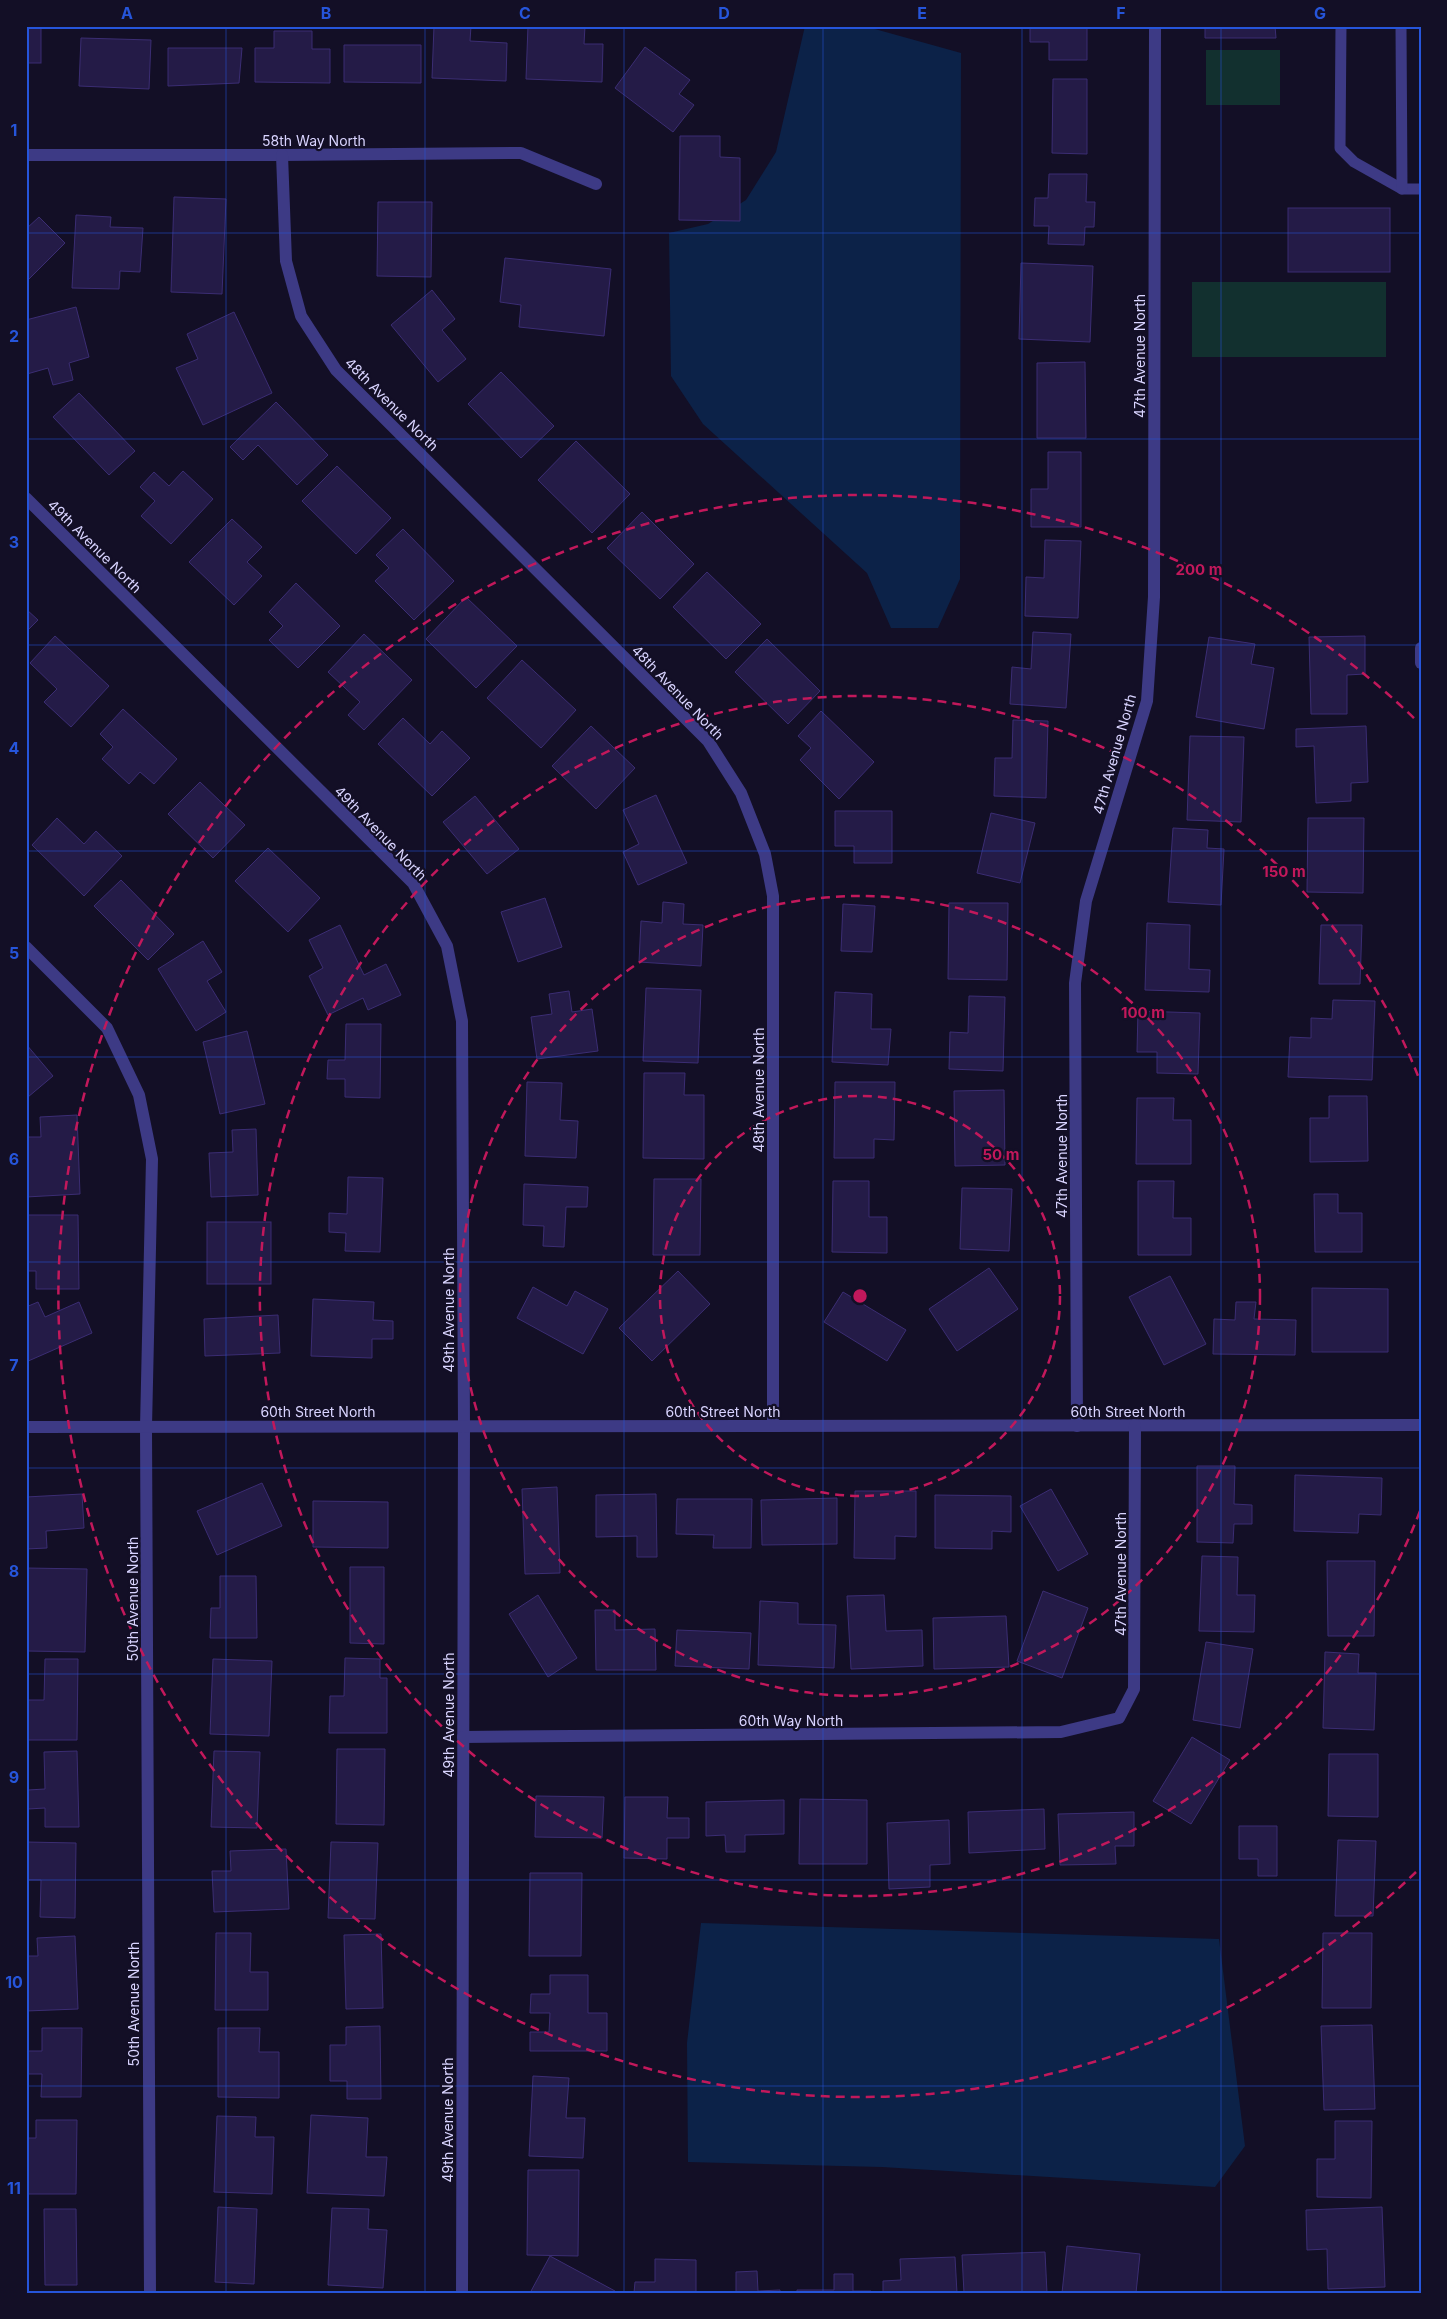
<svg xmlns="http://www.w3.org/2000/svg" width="1447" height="2319" viewBox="0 0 1447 2319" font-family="Inter,sans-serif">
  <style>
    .green { fill: #12302f }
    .water { fill: #0c2248 }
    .building { fill: #241b47; stroke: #3b2d73 }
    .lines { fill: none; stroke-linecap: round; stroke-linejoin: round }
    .lane { stroke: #3d3a85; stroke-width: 11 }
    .street { stroke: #3d3a85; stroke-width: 12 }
    .grid { fill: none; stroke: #2655da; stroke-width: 1; stroke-opacity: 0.55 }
    .ring { fill: none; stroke: #c2185b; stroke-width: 2.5; stroke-dasharray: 9 6 }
    .labels { text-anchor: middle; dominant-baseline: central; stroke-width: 4.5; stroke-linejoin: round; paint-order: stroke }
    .street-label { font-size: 14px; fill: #d9d4ff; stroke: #130f26 }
    .centre { fill: #c2185b; stroke: #130f26; stroke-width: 2.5 }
    .ring-label { font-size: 15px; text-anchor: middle; font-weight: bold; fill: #c2185b; stroke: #130f26; stroke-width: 4.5; stroke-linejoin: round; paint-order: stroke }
    .neatline { fill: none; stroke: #2655da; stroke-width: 2 }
    .grid-label { font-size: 16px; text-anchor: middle; font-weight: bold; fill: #2655da }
  </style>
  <rect width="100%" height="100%" fill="#130f26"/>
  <g class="green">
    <rect x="1206" y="50" width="74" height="55"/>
    <rect x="1192" y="282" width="194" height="75"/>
  </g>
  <g class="water">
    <polygon points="805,26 864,26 961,53 960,579 938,628 891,628 867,573 703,424 671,376 669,233 708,224 746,200 776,152"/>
    <polygon points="701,1923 1219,1939 1245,2146 1215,2187 882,2167 688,2162 687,2043"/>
  </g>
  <g class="building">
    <rect x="26" y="26" width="15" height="37"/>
    <polygon points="434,26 471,26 470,41 507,43 506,81 432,78"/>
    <polygon points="528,26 585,26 584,44 603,44 602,82 526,79"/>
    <polygon points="1030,26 1087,26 1087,60 1049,60 1049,42 1030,42"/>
    <polygon points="1205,26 1275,26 1276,38 1205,38"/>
    <polygon points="274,31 312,31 312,49 330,49 330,83 255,82 255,48 274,48"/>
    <polygon points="81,38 151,40 149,89 79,86"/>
    <polygon points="344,45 421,45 421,83 344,82"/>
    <polygon points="645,47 690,80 679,94 694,105 673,132 615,88"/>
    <polygon points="168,48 242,48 239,83 168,86"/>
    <polygon points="1053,79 1087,79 1087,154 1052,153"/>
    <polygon points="680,136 720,136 720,157 740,158 740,221 679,220"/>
    <polygon points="1049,174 1087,174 1086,202 1095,202 1094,227 1085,227 1084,245 1048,244 1049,226 1034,226 1035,198 1048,198"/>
    <polygon points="174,197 226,199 222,294 171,292"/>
    <polygon points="378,202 432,202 431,277 377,276"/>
    <rect x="1288" y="208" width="102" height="64"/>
    <polygon points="76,215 111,217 110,227 143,228 140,272 120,271 119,289 72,288"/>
    <polygon points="39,217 65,243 26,282 26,229"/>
    <polygon points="505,258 611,269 604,336 519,327 521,305 500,302"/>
    <polygon points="1021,263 1093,266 1090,342 1019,339"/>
    <polygon points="432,290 455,319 442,330 466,359 438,382 391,325"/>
    <polygon points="76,307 89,357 69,363 73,380 53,385 48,368 27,374 26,320"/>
    <polygon points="234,312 272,393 203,425 176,368 198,359 187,334"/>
    <polygon points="1085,362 1086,438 1037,438 1037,363"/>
    <polygon points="501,372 554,426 521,458 468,404"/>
    <polygon points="79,393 135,451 109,475 53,417"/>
    <polygon points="276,402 328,455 297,485 258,445 243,460 230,447"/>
    <polygon points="576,441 630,494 592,533 538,480"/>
    <polygon points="1048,452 1081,452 1081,527 1031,527 1031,489 1048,489"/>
    <polygon points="337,466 391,518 356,554 302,501"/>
    <polygon points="183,471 213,499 171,544 141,516 155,501 140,487 154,472 169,486"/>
    <polygon points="642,512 694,564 660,599 607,548"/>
    <polygon points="232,519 262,547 247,562 262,576 234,605 189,562"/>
    <polygon points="403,529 454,581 414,620 375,581 389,568 376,555"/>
    <polygon points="1045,540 1081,541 1078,618 1025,616 1026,577 1044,578"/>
    <polygon points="707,572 761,624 726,659 673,607"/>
    <polygon points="296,583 340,626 298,668 269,640 283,626 269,612"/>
    <polygon points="466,597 517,646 476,688 426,639"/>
    <polygon points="26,609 38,620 26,632"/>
    <polygon points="1033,632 1071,634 1066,708 1010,704 1012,667 1031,669"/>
    <polygon points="364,634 412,680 364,730 348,715 360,702 328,672"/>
    <polygon points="55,636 109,686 71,727 44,702 57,689 30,663"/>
    <polygon points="1365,636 1365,674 1347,675 1347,714 1311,714 1309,637"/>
    <polygon points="1209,637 1255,644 1251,664 1274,668 1264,729 1196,717"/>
    <polygon points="767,639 820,691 788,724 735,672"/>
    <polygon points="522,660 576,710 541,748 487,698"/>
    <polygon points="123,709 177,759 154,784 140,772 129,784 102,759 113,747 100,734"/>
    <polygon points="821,711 874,762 839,799 800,760 811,748 798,736"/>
    <polygon points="403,718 430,744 442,731 470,758 432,796 378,744"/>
    <polygon points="1013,720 1048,721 1046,798 994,796 995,758 1012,758"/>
    <polygon points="591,726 635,768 596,809 552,766"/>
    <polygon points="1366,726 1368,782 1351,783 1351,801 1316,803 1314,746 1296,747 1296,729"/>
    <polygon points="1190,736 1244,737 1241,822 1187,820"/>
    <polygon points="200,782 245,825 213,858 168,814"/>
    <polygon points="656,795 687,863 638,885 623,852 639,844 623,810"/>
    <polygon points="475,796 519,849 487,874 443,822"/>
    <polygon points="835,811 892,811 892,863 854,863 854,846 835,846"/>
    <polygon points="991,813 1035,823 1020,883 977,873"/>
    <polygon points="57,818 84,844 96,831 122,856 84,896 32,845"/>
    <polygon points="1308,818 1364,818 1363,893 1307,892"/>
    <polygon points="1173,828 1208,830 1207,848 1224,849 1221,905 1168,902"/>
    <polygon points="268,848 320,898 288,932 235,881"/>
    <polygon points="121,880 174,934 148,960 94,906"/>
    <polygon points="545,898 562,947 518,962 501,912"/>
    <polygon points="663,902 684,904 683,924 703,925 701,966 639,962 641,921 662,923"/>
    <polygon points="949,903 1008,903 1007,980 948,979"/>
    <polygon points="843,904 875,906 872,952 841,951"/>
    <polygon points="1147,923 1190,925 1189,969 1210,970 1209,992 1145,990"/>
    <polygon points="340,925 364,975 386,964 401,995 368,1010 363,998 328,1015 309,976 323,968 309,940"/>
    <polygon points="1321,925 1362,925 1360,984 1319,984"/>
    <polygon points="203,941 222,972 207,981 226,1012 196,1031 158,969"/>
    <polygon points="646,988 701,990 698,1063 643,1061"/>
    <polygon points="569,991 572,1012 592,1009 598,1051 537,1059 531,1017 552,1014 549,994"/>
    <polygon points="835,992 872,994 871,1029 891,1029 888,1065 832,1062"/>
    <polygon points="969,996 1005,997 1003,1071 949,1069 950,1032 968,1033"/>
    <polygon points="1333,1000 1375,1001 1372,1080 1288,1077 1290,1037 1311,1038 1311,1018 1332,1019"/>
    <polygon points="1138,1011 1200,1013 1198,1074 1157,1073 1157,1052 1137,1052"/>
    <polygon points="346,1024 381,1024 380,1098 345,1097 345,1079 327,1079 328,1060 345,1060"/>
    <polygon points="247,1031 265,1104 220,1114 203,1042"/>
    <polygon points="26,1044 53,1076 28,1097 26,1096"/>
    <polygon points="644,1073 685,1073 684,1095 704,1095 704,1159 643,1158"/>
    <polygon points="527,1082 562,1083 560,1120 578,1121 576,1158 525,1156"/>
    <polygon points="835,1082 895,1082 894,1140 874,1139 874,1158 834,1158"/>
    <polygon points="1004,1090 1005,1165 955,1166 954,1091"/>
    <polygon points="1329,1096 1367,1096 1368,1161 1310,1162 1310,1118 1329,1118"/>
    <polygon points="1137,1098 1174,1098 1173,1120 1191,1120 1191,1164 1136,1164"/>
    <polygon points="77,1115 80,1194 26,1197 26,1137 41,1137 40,1117"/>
    <polygon points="256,1129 258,1195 211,1197 209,1153 233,1152 232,1130"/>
    <polygon points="348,1177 383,1178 380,1252 345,1251 346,1233 329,1232 329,1213 347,1214"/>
    <polygon points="654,1179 701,1179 700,1255 653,1255"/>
    <polygon points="833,1181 869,1181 869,1217 887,1217 887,1253 832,1252"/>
    <polygon points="1138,1181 1174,1181 1173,1218 1191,1218 1191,1255 1138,1255"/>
    <polygon points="524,1184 588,1187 587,1207 566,1207 564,1247 543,1246 544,1226 523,1225"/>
    <polygon points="962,1188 1012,1189 1009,1251 960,1249"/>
    <polygon points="1314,1194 1338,1194 1338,1213 1362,1213 1362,1252 1315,1252"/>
    <polygon points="26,1215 78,1215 79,1289 36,1289 36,1271 26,1271"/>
    <rect x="207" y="1222" width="64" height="62"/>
    <polygon points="989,1268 1018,1309 957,1351 929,1309"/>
    <polygon points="678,1271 710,1304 652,1361 619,1328"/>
    <polygon points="1170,1276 1206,1344 1164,1365 1129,1297"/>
    <polygon points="533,1287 567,1306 575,1291 608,1309 583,1354 517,1318"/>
    <polygon points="1312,1288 1388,1289 1388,1352 1312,1352"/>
    <polygon points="843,1292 906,1330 887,1361 824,1322"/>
    <polygon points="313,1299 374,1302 373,1320 393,1321 393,1339 372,1339 372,1358 311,1356"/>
    <polygon points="38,1302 45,1317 79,1302 92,1333 26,1362 26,1307"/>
    <polygon points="1236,1302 1256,1302 1254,1319 1296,1320 1295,1355 1213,1354 1214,1319 1235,1320"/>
    <polygon points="278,1315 280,1353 205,1356 204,1319"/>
    <polygon points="1197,1466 1235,1466 1234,1504 1252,1505 1252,1524 1234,1524 1233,1543 1197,1542"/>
    <polygon points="1295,1475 1382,1478 1381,1515 1359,1514 1358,1533 1294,1531"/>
    <polygon points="262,1483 282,1526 217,1555 197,1511"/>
    <polygon points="557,1487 560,1573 525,1574 522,1489"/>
    <polygon points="1051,1489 1088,1554 1058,1571 1020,1506"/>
    <polygon points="855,1491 916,1491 916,1537 895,1536 895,1559 854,1558"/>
    <polygon points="82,1494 84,1528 46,1531 47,1548 26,1549 26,1497"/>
    <polygon points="656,1494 657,1557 637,1557 637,1536 596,1537 596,1495"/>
    <polygon points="935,1495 1011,1496 1011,1532 992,1531 992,1549 935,1548"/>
    <polygon points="837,1498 837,1544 762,1545 761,1500"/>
    <polygon points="677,1499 752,1499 751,1548 713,1548 714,1535 676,1534"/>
    <polygon points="313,1501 388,1502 388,1548 313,1547"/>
    <polygon points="1202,1556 1238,1557 1237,1595 1255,1595 1254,1632 1199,1631"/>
    <polygon points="1327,1561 1375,1561 1374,1636 1328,1636"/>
    <polygon points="350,1567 384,1567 384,1644 350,1643"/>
    <polygon points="26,1568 87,1569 85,1652 26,1651"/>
    <polygon points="220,1576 256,1576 257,1638 210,1638 211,1608 220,1608"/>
    <polygon points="1043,1591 1088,1608 1062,1678 1017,1661"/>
    <polygon points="538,1595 577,1658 548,1677 509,1614"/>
    <polygon points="884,1595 886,1631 922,1630 923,1666 851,1669 847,1596"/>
    <polygon points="760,1601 798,1603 798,1624 836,1625 834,1668 758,1665"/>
    <polygon points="595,1610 615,1610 615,1630 655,1629 656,1670 596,1670"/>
    <polygon points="1006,1616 1009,1667 934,1669 933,1618"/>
    <polygon points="677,1630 751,1633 749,1669 675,1666"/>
    <polygon points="1206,1642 1253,1649 1240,1728 1193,1720"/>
    <polygon points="1325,1652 1359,1654 1358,1673 1376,1673 1374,1730 1323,1728"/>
    <polygon points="345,1658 380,1659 380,1678 387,1678 387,1733 329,1733 330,1696 344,1696"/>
    <polygon points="45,1659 78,1659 77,1740 27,1740 27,1700 44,1700"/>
    <polygon points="213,1659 272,1661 269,1736 210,1734"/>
    <polygon points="1192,1737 1230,1760 1191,1824 1153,1801"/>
    <polygon points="337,1749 385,1749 384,1825 336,1824"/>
    <polygon points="77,1751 79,1827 45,1827 45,1808 28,1809 28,1790 45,1789 44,1752"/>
    <polygon points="214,1751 260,1752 257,1828 211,1827"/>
    <polygon points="1329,1754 1378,1754 1378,1817 1328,1816"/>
    <polygon points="536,1796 604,1797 602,1838 535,1837"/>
    <polygon points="625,1797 668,1797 667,1818 689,1818 689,1838 667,1838 667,1859 624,1858"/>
    <polygon points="800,1799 867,1800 867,1864 799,1864"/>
    <polygon points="784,1800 784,1834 745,1835 745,1852 726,1852 725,1835 706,1836 706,1802"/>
    <polygon points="1044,1809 1045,1849 969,1853 968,1812"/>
    <polygon points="1134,1812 1134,1846 1115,1846 1116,1864 1060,1865 1058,1814"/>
    <polygon points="949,1820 950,1864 930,1865 930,1887 889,1889 887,1823"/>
    <polygon points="1239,1826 1277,1826 1277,1876 1258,1876 1258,1859 1239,1859"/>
    <polygon points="1338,1840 1376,1841 1373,1916 1335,1916"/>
    <polygon points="26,1842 76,1843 75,1918 40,1917 41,1880 26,1880"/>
    <polygon points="331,1842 378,1843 375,1919 328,1918"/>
    <polygon points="286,1849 289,1909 214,1912 212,1871 231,1871 230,1851"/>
    <polygon points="530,1873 582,1873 581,1956 529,1956"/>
    <polygon points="216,1933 251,1933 250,1972 268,1972 268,2010 215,2010"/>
    <polygon points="1323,1933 1372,1933 1371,2008 1322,2008"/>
    <polygon points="381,1934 383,2008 346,2009 344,1935"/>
    <polygon points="75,1936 78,2009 26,2011 26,1956 38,1956 37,1938"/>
    <polygon points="550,1975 588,1975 588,2013 607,2013 607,2051 530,2051 530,2032 549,2032 550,2013 530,2013 531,1994 550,1994"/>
    <polygon points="1372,2025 1375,2109 1324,2110 1321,2026"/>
    <polygon points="380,2026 381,2099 347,2099 347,2081 330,2081 330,2045 346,2045 346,2027"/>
    <polygon points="42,2028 82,2028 81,2097 41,2097 42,2074 26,2074 26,2051 42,2051"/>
    <polygon points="218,2028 260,2028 259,2052 279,2052 279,2098 218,2097"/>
    <polygon points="533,2076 569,2078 566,2118 585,2118 583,2158 529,2156"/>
    <polygon points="311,2115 368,2118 366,2157 387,2157 384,2196 307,2193"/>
    <polygon points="217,2116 256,2117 255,2137 274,2137 272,2194 214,2192"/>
    <polygon points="36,2120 77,2120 76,2194 26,2194 26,2138 36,2138"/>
    <polygon points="1335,2121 1372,2121 1371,2198 1317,2197 1317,2159 1335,2159"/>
    <polygon points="528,2170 579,2170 578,2256 527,2255"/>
    <polygon points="218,2207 257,2209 254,2284 215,2282"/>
    <polygon points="1382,2207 1385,2287 1328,2289 1327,2249 1307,2250 1306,2210"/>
    <polygon points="332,2208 369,2209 368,2229 387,2230 383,2288 328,2285"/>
    <polygon points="44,2209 76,2209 77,2285 45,2285"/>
    <polygon points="1067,2246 1140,2254 1136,2293 1062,2293"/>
    <polygon points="1045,2252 1047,2293 964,2293 962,2255"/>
    <polygon points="550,2256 615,2291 614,2293 530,2293"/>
    <polygon points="955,2257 957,2293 883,2293 883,2281 901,2280 900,2259"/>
    <polygon points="655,2259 696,2260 696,2293 634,2293 635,2282 655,2282"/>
    <polygon points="757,2271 758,2291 780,2290 780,2293 714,2293 736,2292 736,2272"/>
    <polygon points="834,2274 853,2274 853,2291 871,2291 871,2293 797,2293 797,2290 834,2290"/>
  </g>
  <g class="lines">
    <g class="lane">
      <polyline points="1341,26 1340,148 1354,162 1402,189 1421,189"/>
      <polyline points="1401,26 1402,189"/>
    </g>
    <g class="street">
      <polyline points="26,155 282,155 521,153 596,184"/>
      <polyline points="282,155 286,261 301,316 336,370 708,741 741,793 765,854 773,896 773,1426"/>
      <polyline points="26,498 413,883 447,946 462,1021 464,1426 462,2293"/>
      <polyline points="1421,648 1421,663"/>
      <polyline points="26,947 107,1028 139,1095 152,1159 146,1427 150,2293"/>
      <polyline points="1077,1426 1075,983 1086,901 1147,701 1154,597 1155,26"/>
      <polyline points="26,1427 1421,1425"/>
      <polyline points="463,1737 1061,1732 1119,1718 1134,1689 1135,1425"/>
    </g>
  </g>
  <path class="grid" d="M226,26V2293M425,26V2293M624,26V2293M823,26V2293M1022,26V2293M1221,26V2293M26,233H1421M26,439H1421M26,645H1421M26,851H1421M26,1057H1421M26,1262H1421M26,1468H1421M26,1674H1421M26,1880H1421M26,2086H1421"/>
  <g class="ring">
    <circle cx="860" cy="1296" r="200"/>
    <circle cx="860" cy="1296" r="400"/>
    <path d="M1420 1511A600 600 0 1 1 1420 1081"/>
    <path d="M1416 1872A801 801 0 1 1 1416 720"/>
  </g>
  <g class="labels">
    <g class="street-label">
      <text x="314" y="140">58th Way North</text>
      <text transform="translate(1139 356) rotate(-90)">47th Avenue North</text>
      <text transform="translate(392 404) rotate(45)">48th Avenue North</text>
      <text transform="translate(95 546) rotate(45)">49th Avenue North</text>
      <text transform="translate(678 692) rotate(46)">48th Avenue North</text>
      <text transform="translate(1114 754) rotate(-74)">47th Avenue North</text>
      <text transform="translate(381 833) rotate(46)">49th Avenue North</text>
      <text transform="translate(758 1090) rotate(-90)">48th Avenue North</text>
      <text transform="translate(1061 1156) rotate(-90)">47th Avenue North</text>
      <text transform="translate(448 1310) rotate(-90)">49th Avenue North</text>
      <text x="318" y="1411">60th Street North</text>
      <text x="723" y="1411">60th Street North</text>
      <text x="1128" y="1411">60th Street North</text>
      <text transform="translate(1120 1574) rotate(-90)">47th Avenue North</text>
      <text transform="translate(132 1599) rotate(-90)">50th Avenue North</text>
      <text transform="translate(448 1715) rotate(-90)">49th Avenue North</text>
      <text x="791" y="1720">60th Way North</text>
      <text transform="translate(133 2004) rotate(-90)">50th Avenue North</text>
      <text transform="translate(447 2120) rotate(-90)">49th Avenue North</text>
    </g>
  </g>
  <circle cx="860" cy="1296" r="8" class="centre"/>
  <g class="ring-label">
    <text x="1199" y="575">200 m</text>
    <text x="1284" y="877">150 m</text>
    <text x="1143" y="1018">100 m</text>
    <text x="1001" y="1160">50 m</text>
  </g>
  <rect width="1447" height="2319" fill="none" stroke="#130f26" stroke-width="55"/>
  <rect x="28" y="28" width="1392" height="2264" class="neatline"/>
  <g class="grid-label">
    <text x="127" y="19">A</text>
    <text x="326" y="19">B</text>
    <text x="525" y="19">C</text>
    <text x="724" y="19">D</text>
    <text x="922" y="19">E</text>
    <text x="1121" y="19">F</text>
    <text x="1320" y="19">G</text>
    <text x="14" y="136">1</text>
    <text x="14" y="342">2</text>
    <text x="14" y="548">3</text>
    <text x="14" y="754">4</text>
    <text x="14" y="959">5</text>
    <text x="14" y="1165">6</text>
    <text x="14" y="1371">7</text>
    <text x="14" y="1577">8</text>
    <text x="14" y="1783">9</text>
    <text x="14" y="1988">10</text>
    <text x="14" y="2194">11</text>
  </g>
</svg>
